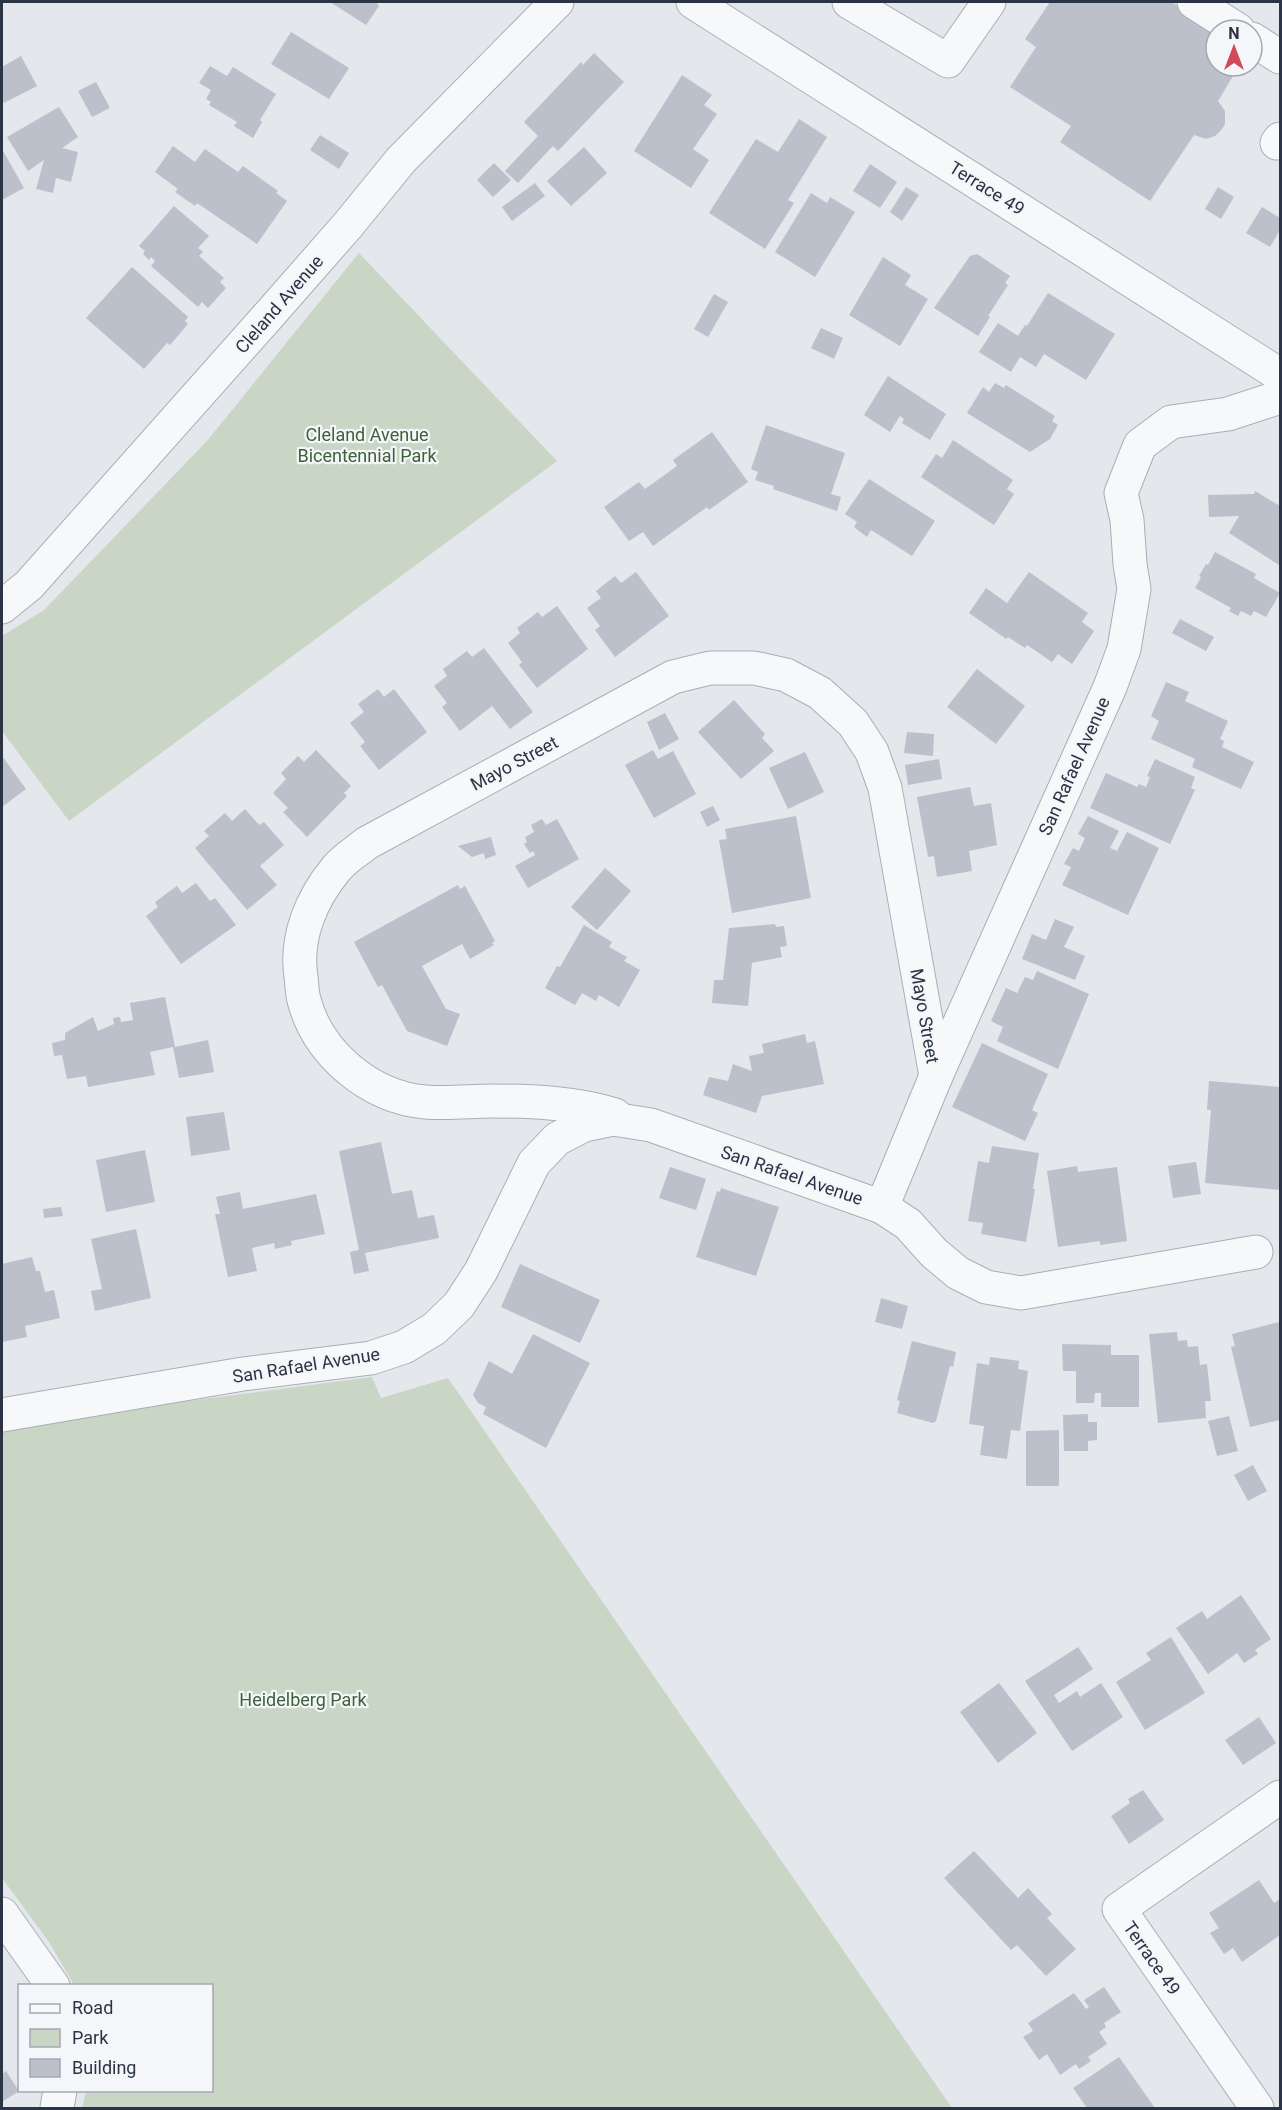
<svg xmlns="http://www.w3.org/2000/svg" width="1282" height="2110" viewBox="0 0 1282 2110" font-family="Roboto,sans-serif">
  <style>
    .green { fill: #c9d6c5 }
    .building { fill: #bbc0ca }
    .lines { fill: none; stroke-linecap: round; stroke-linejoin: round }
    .minor-casing { stroke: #a9aeb7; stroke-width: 35 }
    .minor { stroke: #f7f8fa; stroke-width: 33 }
    .labels { text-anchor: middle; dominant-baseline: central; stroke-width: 4.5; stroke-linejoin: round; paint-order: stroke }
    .street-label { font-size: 18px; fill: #2b3445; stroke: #f4f6f9 }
    .park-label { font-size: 18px; fill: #3f6138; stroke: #f4f6f9 }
  </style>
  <rect width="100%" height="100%" fill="#e4e7ec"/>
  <g class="green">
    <polygon points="359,253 557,461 69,821 2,731 2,636 44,610 207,441"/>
    <polygon points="372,1377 381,1398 448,1378 952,2108 82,2108 86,2091 212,2090 212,1986 74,1985 49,1942 2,1878 2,1428 81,1415"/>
  </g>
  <g class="building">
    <polygon points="330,2 379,2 377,4 379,6 366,25"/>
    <polygon points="1050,2 1172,2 1216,31 1216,66 1239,66 1218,101 1225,111 1225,124 1222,129 1215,136 1206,139 1194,135 1150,201 1060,142 1071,126 1010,87 1036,47 1025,39"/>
    <polygon points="291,32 349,68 329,99 271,64"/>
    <polygon points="594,53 624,82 558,151 553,146 518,183 505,171 538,136 524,122 581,62 583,65"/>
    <polygon points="21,56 37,86 4,103 2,99 2,67"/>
    <polygon points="210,66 227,76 233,67 276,94 260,120 262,122 253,138 234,126 237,122 209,105 211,102 206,99 211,90 199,83"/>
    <polygon points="682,75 712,95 704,105 717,114 693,149 709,160 691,188 634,151"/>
    <polygon points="96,82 110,108 92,117 78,91"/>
    <polygon points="59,107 78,137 62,148 78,152 71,182 56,178 53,193 36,189 44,160 28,171 7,137"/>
    <polygon points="799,119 827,137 788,200 794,203 765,249 709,213 756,139 778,152"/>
    <polygon points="320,135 349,153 339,169 310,150"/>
    <polygon points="173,146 195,162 205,149 238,172 243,166 278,191 276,193 287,201 257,244 197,203 195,206 175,192 178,189 155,172"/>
    <polygon points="584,147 607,173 571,206 547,181"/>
    <polygon points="2,149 24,188 2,200"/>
    <polygon points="494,163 511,180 493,197 477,180"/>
    <polygon points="870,164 897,182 880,208 853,191"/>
    <polygon points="535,183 545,196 512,221 502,207"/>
    <polygon points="906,187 919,195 902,221 890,212"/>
    <polygon points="1218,187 1234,197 1221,219 1205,209"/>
    <polygon points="811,193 827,203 830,197 855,212 815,277 775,252"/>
    <polygon points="174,206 209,236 198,248 203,252 199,256 224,278 220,282 226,288 208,308 202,302 198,307 151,266 155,261 151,257 149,260 143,254 145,251 139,246"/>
    <polygon points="1262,207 1280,218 1280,230 1270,247 1246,233"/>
    <polygon points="977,254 1010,276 1005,283 1008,285 988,316 990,317 978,336 934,308 970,256"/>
    <polygon points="883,257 911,275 905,285 928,299 900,346 849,315"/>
    <polygon points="132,267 188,317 185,321 188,324 170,345 167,343 144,369 86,318"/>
    <polygon points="1048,293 1115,334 1086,380 1044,354 1036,367 1020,357 1011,372 979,352 998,323 1018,336 1025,325 1027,326"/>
    <polygon points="714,294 728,302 708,337 694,329"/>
    <polygon points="821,328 843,338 834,359 811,348"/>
    <polygon points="888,376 946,414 930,440 902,423 904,419 900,416 890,432 864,415"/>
    <polygon points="995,383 1004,388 1006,385 1055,416 1052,421 1058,425 1050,439 1030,452 967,413 983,387 989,392"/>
    <polygon points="766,425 845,453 831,494 841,497 837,511 773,489 774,486 755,480 758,472 751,469"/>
    <polygon points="712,432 748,482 709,510 707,507 653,546 643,532 629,541 604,507 639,482 645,489 677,466 673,460"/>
    <polygon points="953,440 1013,480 1007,489 1014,494 994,525 921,477 936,454 942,458"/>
    <polygon points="869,479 935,521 912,556 871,530 867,537 854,527 857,522 845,514"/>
    <polygon points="1255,491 1280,506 1279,565 1229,533 1239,516 1209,517 1208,495 1254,494"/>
    <polygon points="1215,552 1256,574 1254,578 1280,593 1266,617 1254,611 1251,616 1241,611 1238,616 1229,611 1231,608 1195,588 1201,577 1199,576 1206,564 1208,565"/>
    <polygon points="636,572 669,616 615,657 595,630 600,626 587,608 601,598 596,591 615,576 621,583"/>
    <polygon points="1029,572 1088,613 1082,622 1094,631 1072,664 1058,654 1052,662 1027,645 1025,648 1008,637 1006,639 969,613 986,588 1007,603"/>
    <polygon points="557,606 588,649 537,688 519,665 522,662 508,643 520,633 517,628 538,612 542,617"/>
    <polygon points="1180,619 1214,637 1206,651 1172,633"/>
    <polygon points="484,648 533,712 510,729 492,706 460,731 442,707 447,703 434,686 447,676 443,669 467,651 472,657"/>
    <polygon points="977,669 1025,706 996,744 947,707"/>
    <polygon points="1166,682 1189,692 1185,701 1228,721 1220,739 1224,741 1222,747 1254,762 1241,789 1192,767 1195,759 1151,739 1159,721 1151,716"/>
    <polygon points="378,689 384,697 394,689 427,732 379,770 360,746 365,742 350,723 364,712 358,704"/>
    <polygon points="734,700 765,734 762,738 774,751 741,779 698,732"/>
    <polygon points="665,713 679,739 659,750 647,722"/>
    <polygon points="907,732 934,734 933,756 904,753"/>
    <polygon points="316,750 351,786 344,793 347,796 307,837 283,812 288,808 273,793 286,779 281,773 298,756 304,762"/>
    <polygon points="653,750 658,759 673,751 696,794 654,818 625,765"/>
    <polygon points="805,752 824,792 788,809 769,768"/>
    <polygon points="2,756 26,789 2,807"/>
    <polygon points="939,759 942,779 908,785 905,765"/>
    <polygon points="1155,759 1195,777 1191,788 1195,790 1170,844 1090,808 1106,773 1137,787 1139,784 1146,787 1150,777 1147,776"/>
    <polygon points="970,787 974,806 991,803 997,845 969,851 972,871 937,877 934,856 928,857 917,797"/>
    <polygon points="713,806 720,820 707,827 700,812"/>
    <polygon points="245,809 259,825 264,822 284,845 260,866 277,885 247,910 195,848 209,836 204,831 225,813 232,821"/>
    <polygon points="796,816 811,898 732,913 719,840 727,839 725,829"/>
    <polygon points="1088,816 1119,831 1110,848 1117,851 1127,832 1159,848 1128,915 1062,885 1071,867 1064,864 1073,848 1079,851 1085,838 1078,834"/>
    <polygon points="542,819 546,825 557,819 579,859 528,888 515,866 535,855 533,851 530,853 524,844 527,842 525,837 534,832 531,825"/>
    <polygon points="491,837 496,855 485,859 484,853 472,857 458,846"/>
    <polygon points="605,868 631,891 597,930 571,907"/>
    <polygon points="196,883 210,901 215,898 236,925 181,964 146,916 158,907 155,902 177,886 182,893"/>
    <polygon points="458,885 460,889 465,886 495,941 492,943 494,945 470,959 462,944 422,966 446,1009 460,1014 447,1046 407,1031 382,985 378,987 354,942"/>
    <polygon points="1055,919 1074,927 1064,947 1085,956 1075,980 1022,959 1032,934 1046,940"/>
    <polygon points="775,924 776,927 784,926 787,946 780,947 782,957 752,963 748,1006 712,1003 714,980 723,980 729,928"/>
    <polygon points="584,925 612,942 609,947 627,957 624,961 640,970 619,1007 599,995 596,1001 582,993 575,1005 545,988 557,966 560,967"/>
    <polygon points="1037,971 1089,994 1058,1069 997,1041 1003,1027 991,1021 1006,988 1017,993 1025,977 1033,980"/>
    <polygon points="165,997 175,1047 208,1040 214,1072 179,1078 173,1047 150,1052 155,1075 88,1087 86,1076 67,1079 62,1055 54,1056 52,1043 65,1040 65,1033 93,1017 98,1031 114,1024 113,1018 120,1017 121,1022 133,1020 130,1003"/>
    <polygon points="805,1034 807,1043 815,1041 824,1084 762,1096 756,1113 703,1095 709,1077 728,1081 733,1064 752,1071 749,1056 764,1053 762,1044"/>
    <polygon points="982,1043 1048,1074 1032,1110 1038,1113 1025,1141 952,1107"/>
    <polygon points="1209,1081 1280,1087 1280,1190 1205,1183 1211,1110 1207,1110"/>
    <polygon points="224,1112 230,1150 191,1156 186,1117"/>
    <polygon points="381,1142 392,1194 412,1190 418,1218 434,1215 439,1238 365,1253 369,1271 354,1274 350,1252 359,1250 339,1151"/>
    <polygon points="992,1146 1039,1153 1033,1189 1035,1189 1026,1242 981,1234 983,1223 968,1221 978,1161 989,1163"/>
    <polygon points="145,1150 155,1202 106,1212 96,1160"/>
    <polygon points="1196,1162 1201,1194 1173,1198 1168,1166"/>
    <polygon points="1077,1166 1078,1172 1117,1167 1127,1241 1100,1245 1100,1241 1058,1247 1047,1171"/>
    <polygon points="670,1167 706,1179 696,1210 659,1198"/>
    <polygon points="721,1188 779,1207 756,1276 696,1257 717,1191 720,1192"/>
    <polygon points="240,1192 243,1209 316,1194 325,1234 291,1241 292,1245 275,1249 274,1243 252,1248 257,1271 228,1277 215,1214 220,1214 216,1197"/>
    <polygon points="61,1207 63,1216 44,1218 43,1209"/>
    <polygon points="136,1229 151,1298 95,1311 91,1291 102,1289 91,1239"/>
    <polygon points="32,1257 36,1271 40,1271 45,1292 54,1290 60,1318 25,1326 27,1337 2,1342 2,1264"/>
    <polygon points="520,1264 600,1300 580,1343 501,1307"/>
    <polygon points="881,1298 908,1306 902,1329 875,1322"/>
    <polygon points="1279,1322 1280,1420 1250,1427 1231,1347 1235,1346 1232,1334"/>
    <polygon points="1177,1332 1178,1341 1187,1340 1188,1347 1198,1346 1200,1365 1207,1364 1211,1401 1205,1401 1206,1418 1158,1423 1149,1334"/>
    <polygon points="533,1334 590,1363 546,1448 483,1414 486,1407 478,1403 473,1395 489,1361 512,1374"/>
    <polygon points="912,1341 956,1352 953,1367 950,1366 936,1421 933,1423 897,1413 900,1401 897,1400"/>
    <polygon points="1062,1344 1111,1345 1111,1355 1139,1355 1139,1407 1101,1407 1101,1393 1095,1393 1094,1403 1076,1403 1076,1371 1063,1371"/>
    <polygon points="990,1357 1019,1361 1018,1369 1028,1371 1020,1431 1011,1430 1007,1459 980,1455 984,1426 969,1424 977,1363 989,1365"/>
    <polygon points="1088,1414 1088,1422 1097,1422 1097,1440 1088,1441 1088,1451 1064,1451 1063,1415"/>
    <polygon points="1229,1416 1238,1451 1217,1456 1208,1421"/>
    <polygon points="1059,1430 1059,1486 1026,1486 1026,1431"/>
    <polygon points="1253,1465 1267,1491 1248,1501 1234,1475"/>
    <polygon points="1241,1595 1271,1639 1255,1650 1258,1654 1244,1663 1237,1653 1208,1674 1176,1628 1202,1611 1207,1619"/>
    <polygon points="1171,1637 1205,1693 1145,1730 1116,1682 1151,1660 1146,1653"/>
    <polygon points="1078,1647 1093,1669 1054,1695 1059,1703 1077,1691 1080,1697 1101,1683 1123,1717 1072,1751 1025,1681"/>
    <polygon points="999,1683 1037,1733 998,1763 960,1712"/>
    <polygon points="1259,1717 1276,1743 1243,1765 1225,1740"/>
    <polygon points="1143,1790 1164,1820 1129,1844 1111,1816 1130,1803 1128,1799"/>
    <polygon points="974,1851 1018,1898 1028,1888 1052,1914 1047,1918 1076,1949 1046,1976 1017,1945 1011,1950 944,1878"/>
    <polygon points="1259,1880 1274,1903 1280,1899 1280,1935 1242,1962 1233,1948 1224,1954 1210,1933 1219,1928 1209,1913"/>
    <polygon points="1104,1987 1121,2012 1104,2023 1106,2027 1099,2032 1107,2044 1088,2057 1091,2061 1079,2069 1076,2064 1060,2075 1047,2054 1039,2060 1023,2037 1033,2031 1028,2023 1074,1993 1086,2009 1089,2007 1084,2000"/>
    <polygon points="1119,2057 1155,2108 1087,2108 1073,2088"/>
    <polygon points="6,2071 19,2091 2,2102 2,2074"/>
  </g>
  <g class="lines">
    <g class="minor-casing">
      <g id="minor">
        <polyline points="693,2 1280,375"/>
        <polyline points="849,2 948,61 989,2"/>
        <polyline points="1194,2 1238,30"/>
        <polyline points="1252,39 1280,57"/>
        <polyline points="1277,143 1280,139"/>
        <polyline points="2,607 29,585 269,315 348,225 401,160 557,2"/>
        <path d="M615,1115C576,1103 534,1101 493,1101C471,1101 448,1104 425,1102C370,1097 318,1054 304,1000C302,993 302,985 301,977C295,938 311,899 336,869C344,859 357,851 367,843L673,677L710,668H754L786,675L820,693L853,723L872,752L885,788L936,1076"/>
        <polyline points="882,1207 908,1224 934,1253 958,1273 986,1287 1021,1293 1256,1252"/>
        <polyline points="2,1415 243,1374 371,1358 404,1347 434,1329 459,1305 481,1271 534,1163 557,1139 584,1125 613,1119 651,1125 882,1207 936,1076 1110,687 1124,649 1134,589 1130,564 1127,520 1121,493 1140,445 1171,422 1228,414 1280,397"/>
        <polyline points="2,1914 53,1986"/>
        <polyline points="57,2108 60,2090"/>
        <polyline points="1257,2108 1119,1909 1280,1797"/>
      </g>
    </g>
    <use href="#minor" class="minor"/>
  </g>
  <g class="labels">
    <g class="street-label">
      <text transform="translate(987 188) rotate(32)">Terrace 49</text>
      <text transform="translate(279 304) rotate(-49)">Cleland Avenue</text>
      <text transform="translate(514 763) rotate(-28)">Mayo Street</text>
      <text transform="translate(1074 766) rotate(-66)">San Rafael Avenue</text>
      <text transform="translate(925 1016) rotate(80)">Mayo Street</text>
      <text transform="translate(792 1175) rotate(19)">San Rafael Avenue</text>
      <text transform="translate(306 1365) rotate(-9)">San Rafael Avenue</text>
      <text transform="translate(1152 1958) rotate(55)">Terrace 49</text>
    </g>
    <g class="park-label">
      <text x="367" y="434">Cleland Avenue<tspan x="367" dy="21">Bicentennial Park</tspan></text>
      <text x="303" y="1699">Heidelberg Park</text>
    </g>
  </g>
  <rect width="1282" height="2110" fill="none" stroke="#2b3445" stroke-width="6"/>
  <rect x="18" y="1984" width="195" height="108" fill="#f4f6f9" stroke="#a4a8b1" stroke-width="1.5"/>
  <rect x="30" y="2004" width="30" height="9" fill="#f7f8fa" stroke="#a4a8b1" stroke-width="1.5"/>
  <text x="72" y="2014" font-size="18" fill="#2b3445">Road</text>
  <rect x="30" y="2029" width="30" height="18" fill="#c9d6c5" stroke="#a4a8b1" stroke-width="1.5"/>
  <text x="72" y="2044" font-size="18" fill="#2b3445">Park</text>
  <rect x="30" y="2059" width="30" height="18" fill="#bbc0ca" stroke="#a4a8b1" stroke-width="1.5"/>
  <text x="72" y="2074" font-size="18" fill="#2b3445">Building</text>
  <g transform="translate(1234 48)"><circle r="28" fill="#f4f6f9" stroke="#a4a8b1" stroke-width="1.5"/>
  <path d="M0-4.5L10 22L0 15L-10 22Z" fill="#d1495b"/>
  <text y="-9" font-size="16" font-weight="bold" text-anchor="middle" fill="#2b3445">N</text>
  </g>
</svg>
